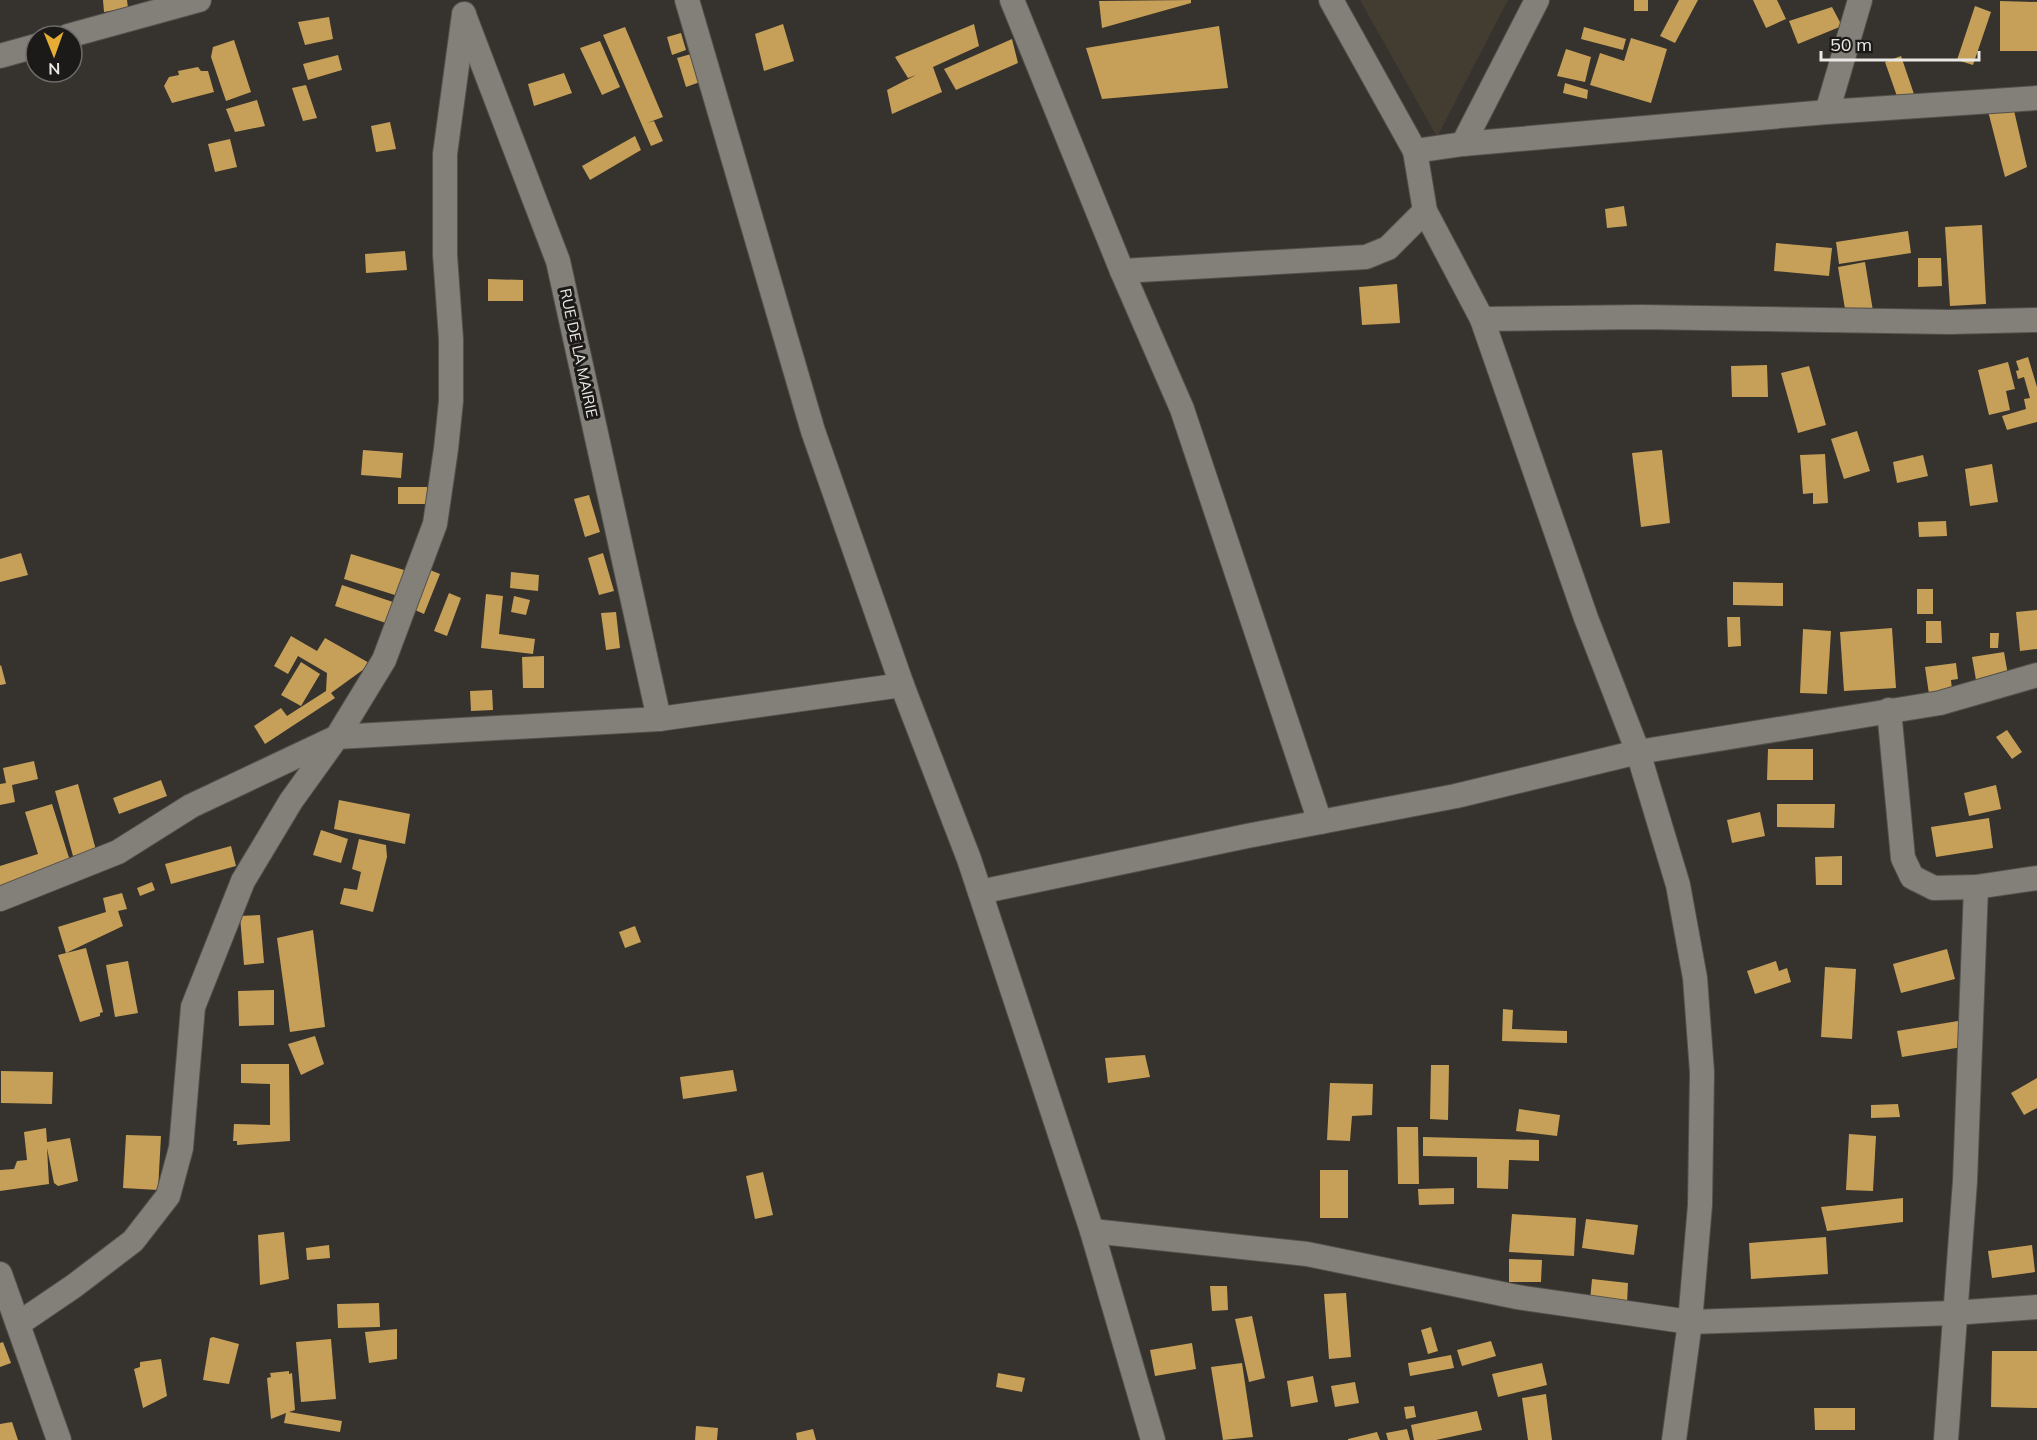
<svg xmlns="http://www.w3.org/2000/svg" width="2037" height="1440" viewBox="0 0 2037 1440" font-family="Mulish,sans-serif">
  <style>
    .built { fill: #423c31 }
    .building { fill: #c6a058 }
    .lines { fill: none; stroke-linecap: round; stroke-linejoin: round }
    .minor-casing { stroke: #52504b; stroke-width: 26 }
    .minor { stroke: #837f79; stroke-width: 24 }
    .labels { text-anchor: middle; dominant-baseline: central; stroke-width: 6; stroke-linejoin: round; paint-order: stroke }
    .street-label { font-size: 15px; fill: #eae8e4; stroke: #1c1a18 }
  </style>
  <rect width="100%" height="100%" fill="#36322d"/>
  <polygon class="built" points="1360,0 1508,0 1437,137"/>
  <g class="building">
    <polygon points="103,0 127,0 128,8 104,12"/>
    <polygon points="1191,0 1191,3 1102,28 1099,1"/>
    <rect x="1634" y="0" width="14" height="11"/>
    <polygon points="1679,0 1698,0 1675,43 1660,36"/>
    <polygon points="1753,0 1777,0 1786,19 1766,28"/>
    <polygon points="2000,1 2037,2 2037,51 2000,51"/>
    <polygon points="1975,6 1991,12 1973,65 1957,60"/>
    <polygon points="1832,7 1842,26 1798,44 1789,21"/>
    <polygon points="329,17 333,39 305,45 298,22"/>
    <polygon points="783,24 794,61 764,71 755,34"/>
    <polygon points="974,24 979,46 933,67 942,92 892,114 887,90 916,75 908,78 895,57"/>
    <polygon points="1219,26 1228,88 1102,99 1086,48"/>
    <polygon points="625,27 663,117 647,123 654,121 663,141 651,146 603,35"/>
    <polygon points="1584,27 1626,39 1623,50 1581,39"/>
    <polygon points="681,33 686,50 672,55 667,37"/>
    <polygon points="1631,38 1667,49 1651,103 1590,85 1600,53 1624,61"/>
    <polygon points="1012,39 1018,63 956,90 944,69"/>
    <polygon points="234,40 251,92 226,101 211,57 213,47"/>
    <polygon points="600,41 620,87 602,95 580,48"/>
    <polygon points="1566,49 1591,57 1585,82 1557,76"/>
    <polygon points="691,54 700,82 686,87 677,58"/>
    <polygon points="338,55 342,70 308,80 303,64"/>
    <polygon points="1901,56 1915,97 1899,102 1885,62"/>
    <polygon points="198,67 201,71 208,71 214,92 172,103 164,86 169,77 179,75 178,71"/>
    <polygon points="564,73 572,93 534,106 528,84"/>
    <polygon points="1565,83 1588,90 1587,99 1563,93"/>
    <polygon points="306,85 317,118 303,121 292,88"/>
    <polygon points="257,100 265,126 235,132 226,109"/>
    <polygon points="2013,106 2027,167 2005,177 1988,111"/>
    <polygon points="390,122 396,149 376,152 371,126"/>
    <polygon points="635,136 641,150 590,180 582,166"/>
    <polygon points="230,139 237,167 215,172 208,144"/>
    <polygon points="1624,206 1627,226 1607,228 1605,209"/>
    <polygon points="1982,225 1986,304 1950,306 1945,227"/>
    <polygon points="1908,231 1911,253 1839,264 1836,242"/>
    <polygon points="1776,243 1832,248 1829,276 1774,271"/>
    <polygon points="405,251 407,270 366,273 365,254"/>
    <polygon points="1918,258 1941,258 1942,286 1918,287"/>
    <polygon points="1865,262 1873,311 1846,315 1838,267"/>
    <polygon points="488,279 523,280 523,301 488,301"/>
    <polygon points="1397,284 1400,323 1362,325 1359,287"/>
    <polygon points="2028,357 2037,387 2037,422 2007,430 2002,416 2026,409 2024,399 2030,398 2024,377 2018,379 2016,371 2019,370 2016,361"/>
    <polygon points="2008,362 2015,389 2006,391 2010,410 1989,415 1978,370"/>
    <polygon points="1767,365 1768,397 1732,397 1731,366"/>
    <polygon points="1809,366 1826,425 1798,433 1781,373"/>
    <polygon points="1857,431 1870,471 1844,479 1831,439"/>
    <polygon points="363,450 403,453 401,478 361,475"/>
    <polygon points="1662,450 1670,523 1641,527 1632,453"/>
    <polygon points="1825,454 1828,503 1813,504 1813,493 1803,494 1800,455"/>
    <polygon points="1923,455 1928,476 1897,483 1893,462"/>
    <polygon points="1992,464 1998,502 1970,506 1965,469"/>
    <rect x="398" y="487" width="29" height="17"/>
    <polygon points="589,495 600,532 585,537 574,499"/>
    <polygon points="1946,521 1947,536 1919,537 1918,522"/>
    <polygon points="21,553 28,575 0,582 0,559"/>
    <polygon points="603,553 614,591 599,595 588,558"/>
    <polygon points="351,554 404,570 398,596 344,579"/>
    <polygon points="430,570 440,574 424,614 415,610"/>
    <polygon points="511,572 539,575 538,591 510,588"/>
    <polygon points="1733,582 1783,583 1783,606 1733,605"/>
    <polygon points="342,585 399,604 392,625 335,606"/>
    <rect x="1917" y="589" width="16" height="25"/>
    <polygon points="449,593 461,598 447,636 434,631"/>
    <polygon points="486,594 503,596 499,634 535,639 533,654 481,648"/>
    <polygon points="514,596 530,600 526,615 511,612"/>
    <polygon points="2037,610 2037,649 2020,651 2016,612"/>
    <polygon points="616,612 620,648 606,650 601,613"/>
    <polygon points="1727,617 1740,617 1741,646 1728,647"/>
    <polygon points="1926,621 1941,621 1942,643 1926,643"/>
    <polygon points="1892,628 1896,688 1844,691 1840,632"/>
    <polygon points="1803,629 1831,631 1827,694 1800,693"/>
    <polygon points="1990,633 1999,633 1998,648 1990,648"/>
    <polygon points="291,636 317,651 325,638 371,664 331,693 335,698 265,744 254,726 281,708 287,716 326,691 327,673 298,656 288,674 274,666"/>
    <polygon points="2004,652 2008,675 1976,680 1972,657"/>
    <polygon points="544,656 544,688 523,688 522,657"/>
    <polygon points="301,662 320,674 301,706 281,695"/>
    <polygon points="1956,663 1958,679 1951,680 1953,699 1930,701 1925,667"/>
    <polygon points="1,665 6,684 0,685 0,666"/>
    <polygon points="492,690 493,710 471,711 470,691"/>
    <polygon points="2007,730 2022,752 2012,759 1996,737"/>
    <polygon points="1768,749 1813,749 1813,780 1767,780"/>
    <polygon points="34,761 38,779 12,785 15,802 0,805 0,784 6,783 3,768"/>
    <polygon points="161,780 167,796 119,814 113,798"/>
    <polygon points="78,784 96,850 73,856 55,791"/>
    <polygon points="1996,785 2001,809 1969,816 1964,793"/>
    <polygon points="339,800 410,814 405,844 334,829"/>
    <polygon points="52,804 71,864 0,887 0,866 38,854 25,812"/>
    <polygon points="1777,804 1835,804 1834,828 1777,827"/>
    <polygon points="1760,812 1765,836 1732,843 1727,820"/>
    <polygon points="1989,818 1993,848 1936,857 1931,827"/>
    <polygon points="321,830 348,839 341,863 313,855"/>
    <polygon points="359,839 386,845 387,857 373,912 340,904 344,888 357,890 361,872 352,869"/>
    <polygon points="231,846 236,866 171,884 165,864"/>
    <polygon points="1842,856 1842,885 1816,885 1815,857"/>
    <polygon points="152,882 155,890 140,896 137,888"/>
    <polygon points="122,893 127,909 118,911 123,926 66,953 86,948 103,1012 100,1013 100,1016 80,1022 58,955 66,953 58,927 106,912 103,898"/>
    <polygon points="260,915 264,963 244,965 240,916"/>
    <polygon points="635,926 641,942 625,948 619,932"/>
    <polygon points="313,930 325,1027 290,1032 277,938"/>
    <polygon points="1947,949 1955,979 1901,993 1893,964"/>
    <polygon points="128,961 138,1013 115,1017 106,965"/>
    <polygon points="1776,961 1779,971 1787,968 1791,982 1755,994 1747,971"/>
    <polygon points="1825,967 1856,969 1852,1039 1821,1037"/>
    <polygon points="274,990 274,1025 239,1026 238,991"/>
    <polygon points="1503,1009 1513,1010 1512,1029 1567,1031 1567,1043 1502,1041"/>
    <polygon points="1958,1021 1962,1047 1902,1057 1897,1031"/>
    <polygon points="315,1036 324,1064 301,1075 288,1044"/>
    <polygon points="1145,1055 1150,1077 1108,1083 1105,1058"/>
    <polygon points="241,1064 289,1064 290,1141 237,1145 237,1141 233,1141 234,1124 270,1125 270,1084 241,1083"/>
    <polygon points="1431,1065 1449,1065 1448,1120 1430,1119"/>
    <polygon points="733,1070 737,1091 683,1099 680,1077"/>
    <polygon points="1,1071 53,1072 52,1104 1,1103"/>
    <polygon points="2037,1078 2037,1108 2024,1115 2011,1093"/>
    <polygon points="1330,1083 1373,1084 1372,1115 1352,1116 1350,1141 1327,1140"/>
    <polygon points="1898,1104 1900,1117 1871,1118 1871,1105"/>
    <polygon points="1519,1109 1560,1115 1557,1136 1516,1131"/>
    <polygon points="1397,1127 1418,1127 1419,1184 1398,1184"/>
    <polygon points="46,1128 47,1142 70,1138 78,1181 58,1186 54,1183 47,1148 49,1184 0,1191 0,1170 14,1169 17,1161 27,1160 24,1132"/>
    <polygon points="1849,1134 1876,1136 1873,1191 1846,1190"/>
    <polygon points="126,1135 161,1136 158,1190 123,1188"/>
    <polygon points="1423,1137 1539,1140 1539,1161 1509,1160 1508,1189 1477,1188 1477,1157 1423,1156"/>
    <rect x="1320" y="1170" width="28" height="48"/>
    <polygon points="763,1172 773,1215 755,1219 746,1176"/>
    <polygon points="1454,1188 1454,1204 1419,1205 1418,1189"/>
    <polygon points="1903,1198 1903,1222 1827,1231 1821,1207"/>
    <polygon points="1512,1214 1576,1218 1574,1256 1509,1252"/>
    <polygon points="1586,1219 1638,1225 1634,1255 1582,1248"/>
    <polygon points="284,1232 289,1279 260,1285 258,1235"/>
    <polygon points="1826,1237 1828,1274 1751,1279 1749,1243"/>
    <polygon points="329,1245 330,1258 307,1260 306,1248"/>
    <polygon points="2032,1245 2035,1272 1992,1278 1988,1251"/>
    <polygon points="1509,1259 1542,1260 1541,1282 1509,1282"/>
    <polygon points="1592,1279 1628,1283 1627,1304 1590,1301"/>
    <polygon points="1210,1286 1227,1286 1228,1310 1212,1311"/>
    <polygon points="1346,1293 1351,1357 1329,1359 1324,1294"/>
    <polygon points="379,1303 380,1327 338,1328 337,1304"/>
    <polygon points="1252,1316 1265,1378 1249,1382 1235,1319"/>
    <polygon points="1431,1327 1438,1351 1428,1354 1421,1330"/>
    <polygon points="397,1329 397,1359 369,1363 365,1332"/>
    <polygon points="213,1337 239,1344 229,1384 203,1380 210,1338"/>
    <polygon points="331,1339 336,1399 301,1402 296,1342"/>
    <polygon points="1491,1341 1496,1356 1462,1366 1457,1350"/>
    <polygon points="3,1342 11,1363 0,1367 0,1343"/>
    <polygon points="1192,1343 1196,1369 1155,1376 1150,1350"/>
    <polygon points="1992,1351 2037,1351 2037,1408 1991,1407"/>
    <polygon points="1451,1355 1454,1368 1410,1376 1408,1363"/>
    <polygon points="161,1359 167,1396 143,1408 134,1369 140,1367 140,1362"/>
    <polygon points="1242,1363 1253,1437 1223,1440 1211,1367"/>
    <polygon points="1542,1363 1547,1385 1498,1397 1492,1374"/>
    <polygon points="289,1371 289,1374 292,1373 295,1410 289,1412 342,1421 340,1432 284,1423 286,1413 271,1419 267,1378 271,1377 270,1373"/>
    <polygon points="998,1373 1025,1378 1022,1392 996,1387"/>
    <polygon points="1313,1376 1318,1402 1291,1407 1287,1381"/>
    <polygon points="1355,1382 1359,1403 1335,1407 1331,1386"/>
    <polygon points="1546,1394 1552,1440 1528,1440 1522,1398"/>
    <polygon points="1414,1406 1416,1417 1406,1419 1404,1407"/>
    <polygon points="1814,1408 1855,1408 1855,1430 1815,1430"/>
    <polygon points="1477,1411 1482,1430 1436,1440 1414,1440 1411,1425"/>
    <polygon points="12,1422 18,1440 0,1440 0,1424"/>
    <polygon points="696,1426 718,1428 717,1440 695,1440"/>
    <polygon points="813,1429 816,1440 797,1440 796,1433"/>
    <polygon points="1407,1429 1410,1440 1388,1440 1386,1433"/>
    <polygon points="1377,1432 1380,1440 1348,1440 1348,1439"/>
  </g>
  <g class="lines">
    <g class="minor-casing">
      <g id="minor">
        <polyline points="687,0 813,431 902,685 969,859 1092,1231 1153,1440"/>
        <polyline points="1012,0 1122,271 1182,409 1320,822"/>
        <polyline points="1331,0 1415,151 1425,211 1482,319 1586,618 1638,752 1678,885 1695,978 1702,1072 1700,1205 1690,1322 1674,1440"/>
        <polyline points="464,15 558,261 659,719"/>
        <polyline points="68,36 199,0"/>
        <polyline points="0,56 36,46"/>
        <polyline points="1827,112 1860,0"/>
        <polyline points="1463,144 1827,112 2037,98"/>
        <polyline points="1415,151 1463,144 1537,0"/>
        <polyline points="1122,271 1366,257 1388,248 1425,211"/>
        <polyline points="1482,319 1641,317 1949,322 2037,320"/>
        <polyline points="1889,710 1903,858 1912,877 1934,888 1976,887 2037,878"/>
        <polyline points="980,892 1247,836 1456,796 1638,752 1940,703 2037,675"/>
        <polyline points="0,899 118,852 191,806 337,737 384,660 435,524 446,449 451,401 451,339 445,255 445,154 464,14"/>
        <polyline points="1092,1231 1307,1254 1517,1297 1690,1322 1953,1313 2037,1307"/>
        <polyline points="0,1274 59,1440"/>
        <polyline points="18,1324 74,1286 133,1241 168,1196 181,1148 193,1007 243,881 291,801 337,737 659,719 902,685"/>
        <polyline points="1946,1440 1965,1181 1976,887"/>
      </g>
    </g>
    <use href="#minor" class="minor"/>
  </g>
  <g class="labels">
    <g class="street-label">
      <text transform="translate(579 353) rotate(78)">RUE DE LA MAIRIE</text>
    </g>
  </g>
  <g transform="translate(54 54) rotate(179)"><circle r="28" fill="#1c1a18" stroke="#6e6c6a" stroke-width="1.5"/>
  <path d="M0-4.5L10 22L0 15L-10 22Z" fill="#e5ad35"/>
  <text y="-9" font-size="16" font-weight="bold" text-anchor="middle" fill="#eae8e4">N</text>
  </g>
  <path d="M1821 51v9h158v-9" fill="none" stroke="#eae8e4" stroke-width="3"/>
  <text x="1830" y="51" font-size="18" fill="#eae8e4" stroke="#1c1a18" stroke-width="4.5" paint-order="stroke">50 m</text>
</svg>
